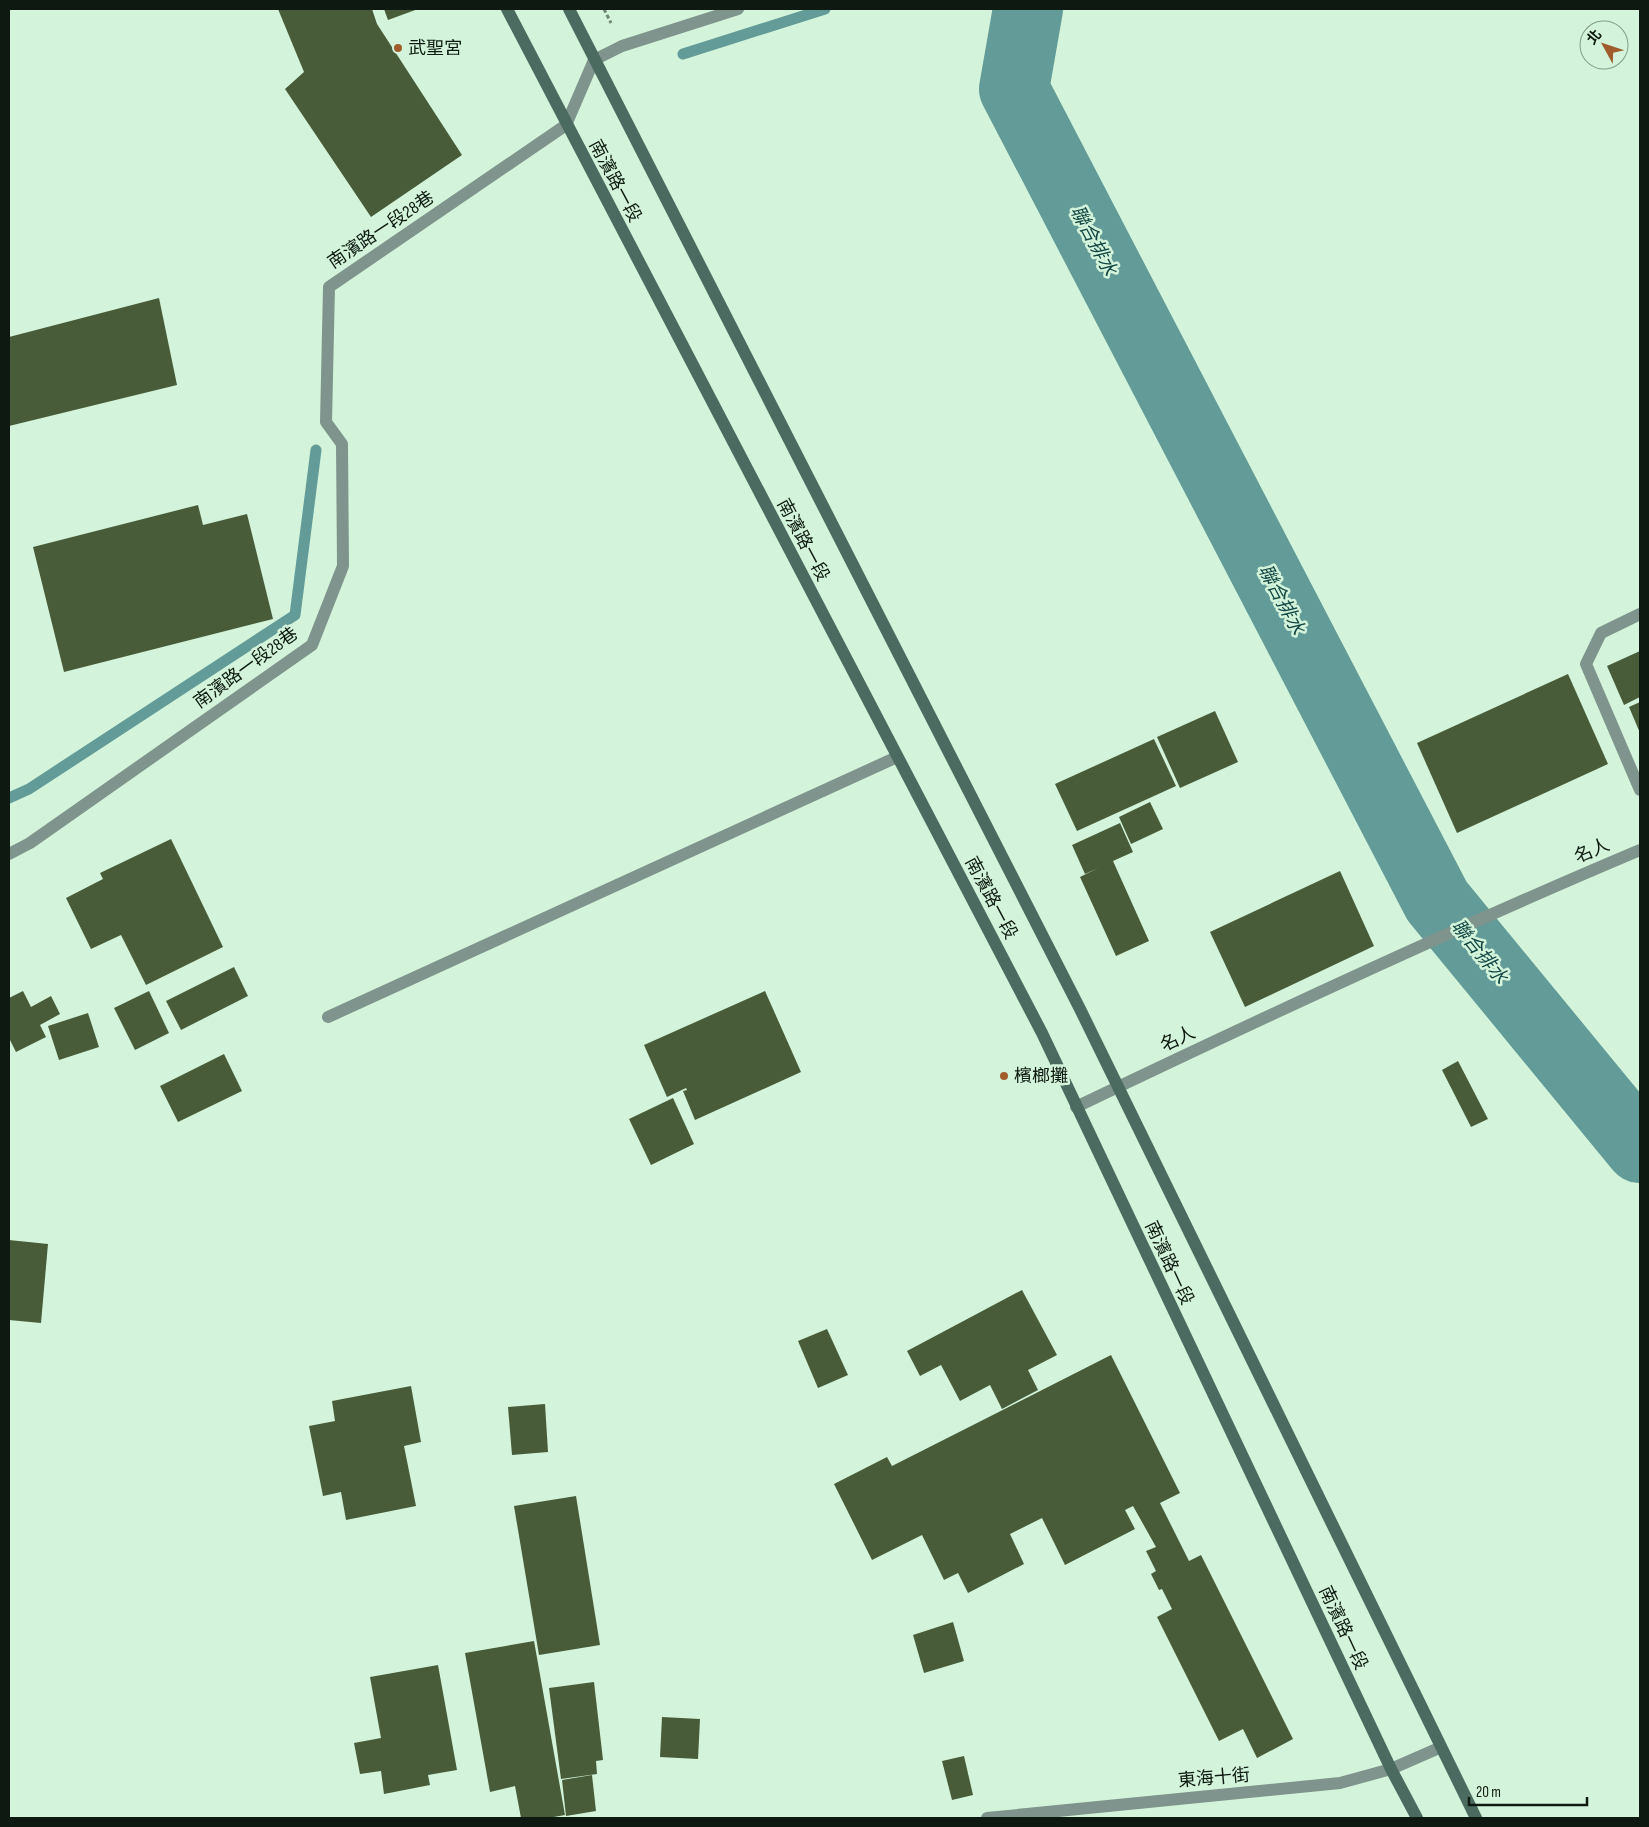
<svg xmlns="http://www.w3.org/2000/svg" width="1649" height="1827" viewBox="0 0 1649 1827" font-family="'Sofia Sans Condensed','Noto Sans TC',sans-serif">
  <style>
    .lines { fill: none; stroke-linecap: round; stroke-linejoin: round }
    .stream { stroke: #629b98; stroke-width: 11 }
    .river { stroke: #629b98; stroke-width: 70 }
    .building { fill: #485c39 }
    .path { stroke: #6f8574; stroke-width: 3; stroke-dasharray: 4 2.5; stroke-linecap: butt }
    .service { stroke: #7f948c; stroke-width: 12 }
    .minor { stroke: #7f948c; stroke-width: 12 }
    .secondary { stroke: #4b6b60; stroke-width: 12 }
    .poi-dot { fill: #a05d2b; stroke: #d3f4da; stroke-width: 2 }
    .labels { text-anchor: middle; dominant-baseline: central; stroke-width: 5; stroke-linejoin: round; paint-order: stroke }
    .poi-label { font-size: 18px; fill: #0e1a11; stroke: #d3f4da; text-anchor: start }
    .street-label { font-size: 18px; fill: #0e1a11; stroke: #d3f4da }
    .water-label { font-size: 19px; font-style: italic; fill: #114644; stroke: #d3f4da }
  </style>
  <rect width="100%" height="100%" fill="#d3f4da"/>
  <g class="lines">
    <g class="stream">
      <polyline points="683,54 825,9"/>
      <polyline points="9,798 29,789 295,615 316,450"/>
    </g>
    <polyline class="river" points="1028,9 1014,89 1437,901 1640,1148"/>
  </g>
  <g class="building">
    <polygon points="278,9 372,9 377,24 462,155 371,217 285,89 304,72"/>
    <polygon points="384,9 418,9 388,20"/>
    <polygon points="159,298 177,385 9,426 9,337"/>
    <polygon points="198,505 203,525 247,514 273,619 64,672 33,547"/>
    <polygon points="1640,651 1640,697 1624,705 1607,666"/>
    <polygon points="1568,674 1608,764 1457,833 1417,743"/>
    <polygon points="1640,702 1640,733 1629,707"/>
    <polygon points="1215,711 1238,762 1180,788 1157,737"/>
    <polygon points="1154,739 1176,786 1077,831 1055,784"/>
    <polygon points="1150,802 1163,829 1131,844 1119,817"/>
    <polygon points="1120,823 1133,852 1113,861 1149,941 1116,956 1080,877 1098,868 1085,874 1072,845"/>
    <polygon points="171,839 223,947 146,985 121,935 91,949 66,898 103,879 100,873"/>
    <polygon points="1340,871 1374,946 1245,1007 1210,932"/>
    <polygon points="234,967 248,996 181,1030 166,1001"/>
    <polygon points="23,991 31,1007 51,996 60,1014 40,1025 46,1037 16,1052 9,1038 9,998"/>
    <polygon points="149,991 169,1033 135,1050 114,1008"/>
    <polygon points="765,991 801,1072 695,1120 683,1091 687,1090 686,1088 667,1097 644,1045"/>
    <polygon points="88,1013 99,1047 59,1060 48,1026"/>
    <polygon points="224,1054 242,1091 178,1122 160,1086"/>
    <polygon points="1458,1061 1488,1119 1471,1127 1442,1070"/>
    <polygon points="673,1098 694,1144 651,1165 629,1119"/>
    <polygon points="9,1240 48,1244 41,1323 9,1320"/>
    <polygon points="1022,1290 1057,1355 1028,1370 1038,1390 1002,1409 990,1385 960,1401 941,1365 920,1376 907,1351"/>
    <polygon points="827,1329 848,1375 818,1388 798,1341"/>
    <polygon points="1111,1355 1180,1493 1160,1503 1189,1561 1201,1555 1293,1739 1257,1758 1243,1729 1219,1741 1157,1617 1172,1609 1162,1589 1159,1590 1151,1574 1156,1571 1146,1551 1156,1547 1133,1506 1125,1510 1135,1529 1065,1565 1042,1518 1010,1534 1024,1564 968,1593 958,1573 944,1580 922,1535 872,1560 834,1484 887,1457 892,1466"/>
    <polygon points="411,1386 421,1442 404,1446 416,1506 346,1520 341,1492 323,1496 309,1426 335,1421 332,1401"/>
    <polygon points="545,1404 548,1452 512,1455 508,1407"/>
    <polygon points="576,1496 600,1645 539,1655 514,1506"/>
    <polygon points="953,1622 964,1661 924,1673 913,1635"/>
    <polygon points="534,1641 565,1815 548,1818 521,1818 515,1786 490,1792 465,1653"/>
    <polygon points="438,1665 457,1770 428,1775 430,1785 384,1794 381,1771 360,1774 354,1743 381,1738 370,1677"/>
    <polygon points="594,1682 603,1760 596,1761 597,1774 561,1779 549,1688"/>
    <polygon points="662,1717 700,1719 698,1759 660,1757"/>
    <polygon points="964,1756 973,1795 952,1800 942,1761"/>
    <polygon points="592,1775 596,1811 566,1816 562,1780"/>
  </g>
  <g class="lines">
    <polyline class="path" points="604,9 611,23"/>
    <g class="service">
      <polyline points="9,854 30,843 312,645 343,566 342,444 326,422 329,287 566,125"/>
      <polyline points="328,1017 897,757"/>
    </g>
    <g class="minor">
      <polyline points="566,125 594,60 622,46 738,9"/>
      <polyline points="1640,614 1601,633 1586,664 1640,790"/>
      <path d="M1076,1107C1262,1018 1450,930 1640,850"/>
      <polyline points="987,1818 1340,1783 1391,1769 1439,1748"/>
    </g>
    <g class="secondary">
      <polyline points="507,9 1042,1033 1391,1769 1417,1818"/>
      <polyline points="569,9 1080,1009 1476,1818"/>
    </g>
  </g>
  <g class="poi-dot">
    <circle cx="398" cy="48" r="5"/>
    <circle cx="1004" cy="1076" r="5"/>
  </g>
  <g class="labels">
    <g class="poi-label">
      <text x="408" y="48">武聖宮</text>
      <text x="1014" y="1076">檳榔攤</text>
    </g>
    <g class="street-label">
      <text transform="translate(615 181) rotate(62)">南濱路一段</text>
      <text transform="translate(381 230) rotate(-34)">南濱路一段28巷</text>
      <text transform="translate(803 540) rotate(62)">南濱路一段</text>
      <text transform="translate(246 668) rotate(-36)">南濱路一段28巷</text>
      <text transform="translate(1592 851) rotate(-23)">名人</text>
      <text transform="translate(991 898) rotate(62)">南濱路一段</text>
      <text transform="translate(1178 1039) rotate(-25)">名人</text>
      <text transform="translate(1169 1263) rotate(65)">南濱路一段</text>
      <text transform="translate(1343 1628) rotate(65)">南濱路一段</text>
      <text transform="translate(1214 1778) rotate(-5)">東海十街</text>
    </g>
    <g class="water-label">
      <text transform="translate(1093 241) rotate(62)">聯合排水</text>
      <text transform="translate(1281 600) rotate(62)">聯合排水</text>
      <text transform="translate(1479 952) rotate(51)">聯合排水</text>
    </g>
  </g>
  <rect width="1649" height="1827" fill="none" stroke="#0e1a11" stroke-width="20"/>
  <g transform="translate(1604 45) rotate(310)"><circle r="24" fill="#d3f4da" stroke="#849d8a"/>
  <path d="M0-4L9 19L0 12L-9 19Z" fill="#a05d2b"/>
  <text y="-8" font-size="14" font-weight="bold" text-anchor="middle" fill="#0e1a11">北</text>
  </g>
  <path d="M1469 1797v8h118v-8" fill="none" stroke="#0e1a11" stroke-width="2.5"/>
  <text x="1476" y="1797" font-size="15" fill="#0e1a11" stroke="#d3f4da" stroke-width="4" paint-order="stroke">20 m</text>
</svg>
